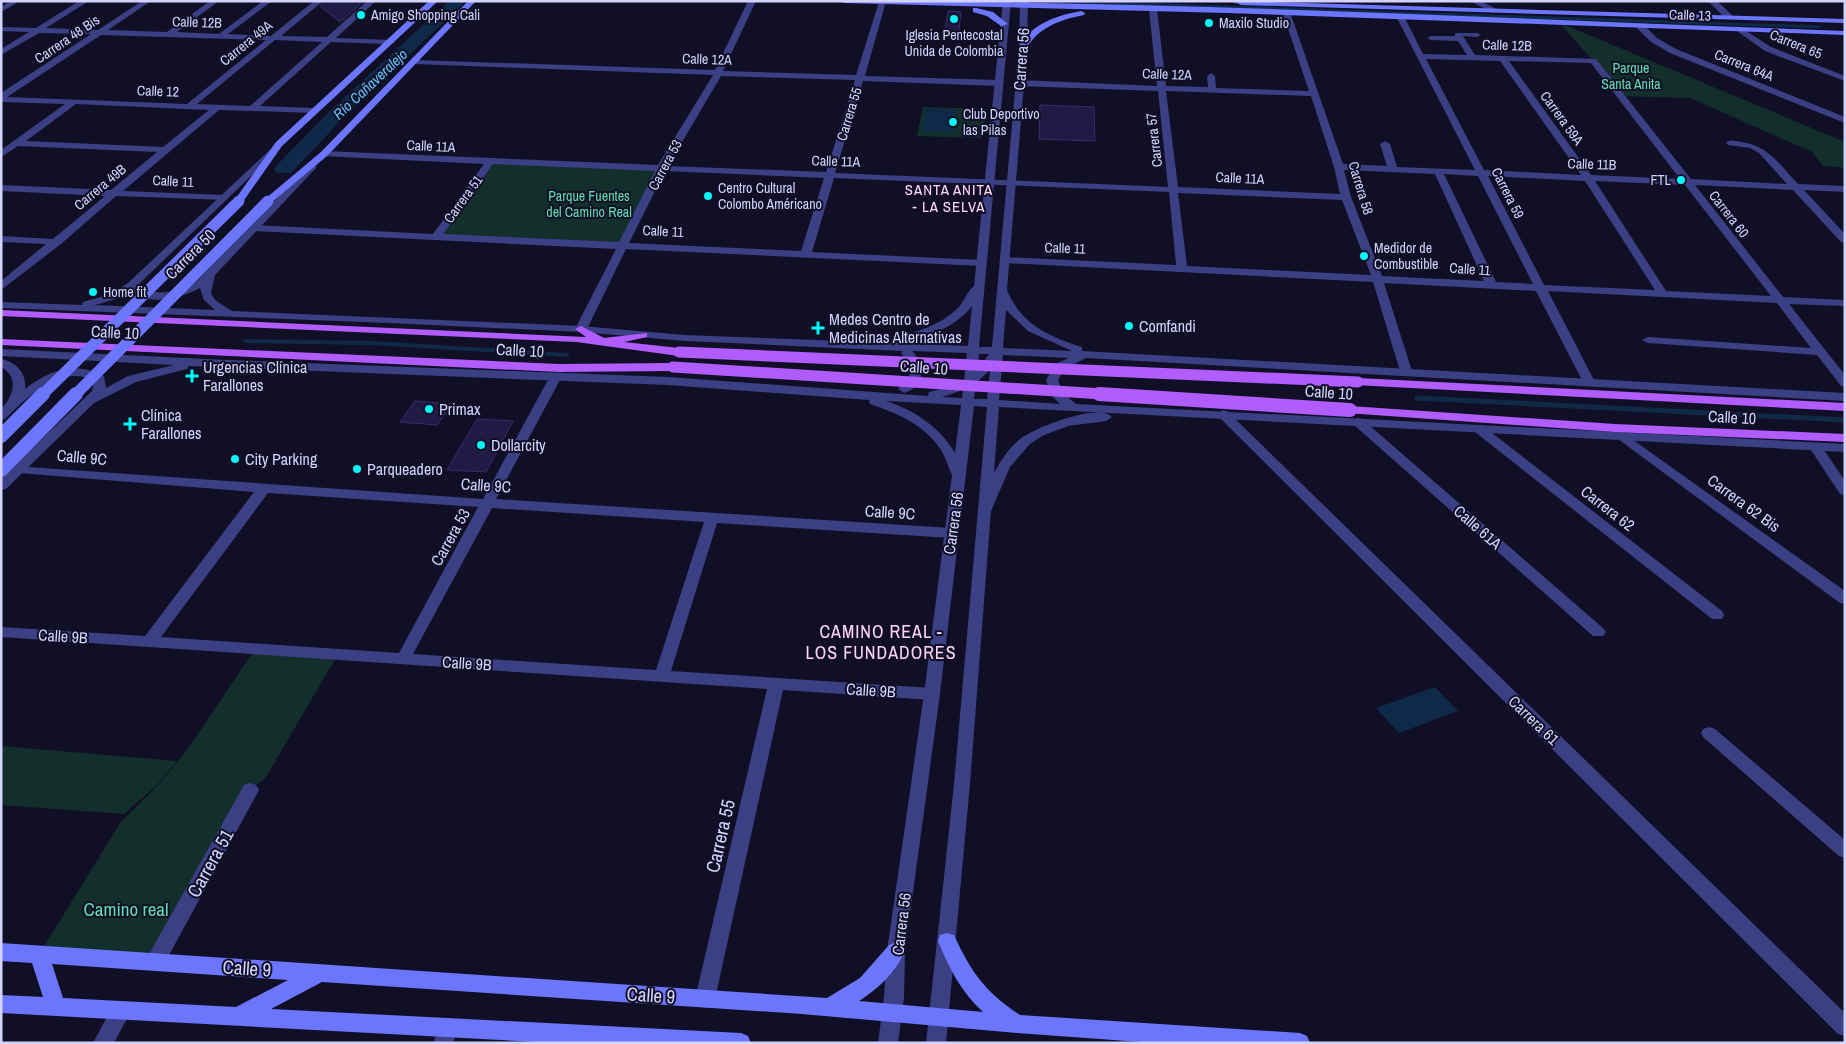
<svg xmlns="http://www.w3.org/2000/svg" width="1846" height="1044" viewBox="0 0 1846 1044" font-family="'Archivo Narrow',sans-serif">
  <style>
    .green { fill: #122f2b }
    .water { fill: #0f2a49 }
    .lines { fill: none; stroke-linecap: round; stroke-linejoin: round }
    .stream-far2 { stroke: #0f2a49; stroke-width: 3 }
    .stream-far1 { stroke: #0f2a49; stroke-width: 4 }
    .stream { stroke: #0f2a49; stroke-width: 5 }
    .river { fill: #0f2a49; fill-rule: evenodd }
    .building { fill: #201b45; stroke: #352e71 }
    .minor { fill: #3b3f83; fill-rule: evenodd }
    .tertiary { fill: #3b3f83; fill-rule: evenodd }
    .secondary { fill: #6c76fd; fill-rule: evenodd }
    .primary { fill: #b15cfd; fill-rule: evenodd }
    .secondary-bridge-far1 { stroke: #6c76fd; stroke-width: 11 }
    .secondary-bridge { stroke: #6c76fd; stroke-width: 14 }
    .primary-bridge-far1 { stroke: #b15cfd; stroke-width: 11 }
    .primary-bridge { stroke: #b15cfd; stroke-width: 14 }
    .poi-dot { fill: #04f9fa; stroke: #110f25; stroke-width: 2 }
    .labels { text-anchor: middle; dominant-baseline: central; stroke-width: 4; stroke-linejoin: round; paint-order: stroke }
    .far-poi-label { font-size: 14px; fill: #d4d3fe; stroke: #110f25; text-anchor: start }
    .far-street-label { font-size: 14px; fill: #d4d3fe; stroke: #110f25 }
    .far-park-label { font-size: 14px; fill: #60deb2; stroke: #110f25 }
    .far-water-label { font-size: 15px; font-style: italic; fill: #63c4fd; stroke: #110f25 }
    .far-neighbourhood-label { font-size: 15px; letter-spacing: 1px; fill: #fed5f3; stroke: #110f25 }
    .street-label { font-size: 16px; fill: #d4d3fe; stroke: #110f25 }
    .poi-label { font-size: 16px; fill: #d4d3fe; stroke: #110f25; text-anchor: start }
    .neighbourhood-label { font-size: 18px; letter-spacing: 1px; fill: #fed5f3; stroke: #110f25 }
    .near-street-label { font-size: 19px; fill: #d4d3fe; stroke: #110f25 }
    .near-park-label { font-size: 19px; fill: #60deb2; stroke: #110f25 }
  </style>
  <rect width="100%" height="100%" fill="#110f25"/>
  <g class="green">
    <polygon points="1560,23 1845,142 1845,171 1840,167 1823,166 1812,152 1690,98 1619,96 1593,61"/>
    <polygon points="923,107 987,109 983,138 917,136"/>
    <polygon points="490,162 662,167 625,244 436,236"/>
    <polygon points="255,649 338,654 266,777 250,790 155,962 39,954 121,822 161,782 190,746"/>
    <polygon points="1,746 177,761 158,784 124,814 1,805"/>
  </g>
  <g class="water">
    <polygon points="926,109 957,110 954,132 922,131"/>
    <polygon points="1435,687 1458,711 1399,733 1376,708"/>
  </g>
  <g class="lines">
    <polyline class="stream-far2" points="1047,1 1819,27"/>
    <polyline class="stream-far1" points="245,341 373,343 567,355"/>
    <polyline class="stream" points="1417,398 1845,420"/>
    <polygon class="river" points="449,1 466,1 345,116 291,173 277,173 274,169 277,165 333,108"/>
  </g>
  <g class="building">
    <polygon points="325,1 364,1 340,22 320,6"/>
    <polygon points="948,11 961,12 959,31 945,31"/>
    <polygon points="1040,105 1094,107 1095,141 1039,139"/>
    <polygon points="415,401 452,404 437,425 400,422"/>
    <polygon points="477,419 513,421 486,472 447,470"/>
  </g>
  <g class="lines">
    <g class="minor">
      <polygon points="10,1 20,1 1,12 1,7"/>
      <path d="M79,1H89L46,28L98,30L142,1H151L108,30L167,32L210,1H219L177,32L219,34L263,1H272L228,34L271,36L314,1H323L281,36L327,37L367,1H376L336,38L391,40L395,42L391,44L331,42L260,106L313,108L317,111L316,113L219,110L123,191L224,195L227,196V200L116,196L61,244L1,290V281L46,244L1,242V236L53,239L105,196L1,191V185L111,190L157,152L18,146L1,157V150L65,104L1,102V93L91,34L39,33L1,55V49L29,32L1,31V27L36,28ZM101,35L266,40L187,104L7,97ZM275,40L322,42L250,106L197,104ZM76,104L209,110L163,147L26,141Z"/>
      <path d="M748,1H756L723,71L856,75L879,2L886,1L865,76L999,80L1003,83L999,86L863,81L835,173L1168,187L1158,91L1019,86L1015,83L1019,80L1157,86L1149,9L1153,7L1157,9L1166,86L1208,87L1207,76L1211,73L1215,76L1216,88L1309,91L1283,14L1290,12L1343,164L1387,166L1380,144L1385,141L1390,144L1397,167L1475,170L1397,18L1398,16L1405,18L1423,54L1467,55L1458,41L1431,40L1427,38L1431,36H1455V33H1477L1481,35L1477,37L1463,36L1475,55L1596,59L1691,179L1787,184L1759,153L1750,148L1728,145L1726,143C1731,139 1735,141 1741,142C1768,145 1781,166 1798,184L1845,186V192L1804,190L1845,234V243L1841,242L1793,190L1695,185L1783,297L1845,300V306L1789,304L1845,375V387L1841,386L1817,355L1648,343L1642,340L1648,337L1811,348L1777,303L1548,291L1595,382L1589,386L1583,382L1536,291L1384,283L1412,371L1406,375L1400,371L1373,282L1004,263L999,260L1004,257L1176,265L1169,192L834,178L812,252L982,260L987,263L982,266L626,249L587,329L581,332L575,329L616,249L253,231L248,228L253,225L433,234L484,164L321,156V152L324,151L658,165L713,75L414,64L410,62L414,60L715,70ZM1426,59L1500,61L1581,175L1484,170ZM1509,61L1591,63L1680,179L1591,175ZM721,76L855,80L826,172L668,166ZM1166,91L1311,96L1334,167L1340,194L1178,187ZM493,164L655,171L619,242L443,234ZM1344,170L1435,174L1484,281L1382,276L1351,197ZM665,171L824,178L801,251L629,243ZM1444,174L1478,176L1533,284L1496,282ZM1488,176L1585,181L1655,290L1544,285ZM1595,181L1685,185L1771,296L1666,291ZM1178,193L1342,200L1371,275L1187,266Z"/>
      <polygon points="1231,1 1239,1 1240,2 1236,4"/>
      <polygon points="1470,1 1481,1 1500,11 1493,13"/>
      <polygon points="1708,1 1717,1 1732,15 1732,19 1726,19"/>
      <polygon points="1637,24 1643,24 1657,38 1676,49 1845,117 1845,123 1670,53 1651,42 1637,28"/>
      <polygon points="1740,27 1771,47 1845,76 1845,81 1765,51 1737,31 1736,29"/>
      <path d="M555,374L561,378L496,499L951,528L958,533L951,538L717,523L671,671L932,688L938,690L940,694L938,698L932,700L783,690L715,999L712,1005L705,1008L698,1005L695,999L767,689L1,637V627L145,636L254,492L19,473L14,472L12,469L14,466L483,499L549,378ZM268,493L478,507L399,653L161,637ZM492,508L704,522L656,670L413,654Z"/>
      <polygon points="1223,410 1227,411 1845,1013 1845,1036 1838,1034 1219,417 1217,414"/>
      <polygon points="1358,418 1362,419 1603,628 1606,632 1603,636 1593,636 1354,425 1352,422 1354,419"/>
      <polygon points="1479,425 1483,426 1722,611 1724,615 1722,619 1712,619 1475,432 1473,429"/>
      <polygon points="1622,432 1845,591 1845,604 1840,603 1618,439 1616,436"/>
      <polygon points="1815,443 1820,444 1845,481 1845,495 1840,494 1809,447"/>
      <polygon points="1709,727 1715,729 1845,840 1845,858 1839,856 1703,737 1701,733 1703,729"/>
      <polygon points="250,783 256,785 259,790 162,968 155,971 148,968 145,962 148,956 244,785"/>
      <polygon points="121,1002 128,1004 131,1011 114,1043 93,1043 114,1004"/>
      <polygon points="449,1018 456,1020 459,1027 453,1043 433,1043 442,1020"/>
    </g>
    <path class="tertiary" d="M1003,1H1011L979,347H992L1019,47L1020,1H1028L1027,47L1007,290C1021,324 1048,336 1082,347V351L1845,393V401L1086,358L1064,369L1058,380L1063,393L1076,404L1845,444V452L999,407L994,473C1001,460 1009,448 1020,439C1034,428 1099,402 1112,417L1106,421L1068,426L1042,436L1030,444L1010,467L991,511L970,784L946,1043H926L954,784L987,407L974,406L940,694L905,951L904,997L898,1043H878L884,997L887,951L924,694L952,475C948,467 946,458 941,450C925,425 897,413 870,404L869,400L668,385L189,366L187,369L136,382L94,403L6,489L1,490V478L92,391L94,381C62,363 27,397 5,419L1,420V409C13,397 20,377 1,367V359C16,362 27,373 25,389C49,370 76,361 104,376L106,388L128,376L174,365L1,356V349L227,360L668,377L928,396L929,392L949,387L964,381L967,353L912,351C925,364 926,387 904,393L898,389C912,373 916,372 901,353L903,351L685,341L581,332L389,323L1,308V302L82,305L83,302L108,295L128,283L276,144L279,145V149L138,285C157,298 176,292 196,282L310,164H316V168L215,275L211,293L215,300L232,311L581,326L685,335L897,343L891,340L893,338C917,332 939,326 958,308C964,302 967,291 974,286ZM200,288L204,300L215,310L95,305L116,299L131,290C150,307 179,299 200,288ZM972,306L968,346L897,343C925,338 954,329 972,306ZM1006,310L1028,331L1072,351L1003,348ZM979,354H989L977,370ZM1003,355L1069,358L1055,364L1046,380L1051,395L1060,404L999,400ZM990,370L987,399H974L976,383ZM963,390L962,398L942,397ZM886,401L961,405L955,453C940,427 914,410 886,401Z"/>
    <g class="secondary">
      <polygon points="429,1 438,1 282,146 242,203 236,203 234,201 276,142"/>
      <polygon points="468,1 476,1 327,156 271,203 265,203 265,199 321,152"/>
      <path d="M840,1C1175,1 1510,19 1845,31V35L1227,13L844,3Z"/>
      <polygon points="1238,1 1845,19 1845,23 1241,5 1237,3"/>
      <polygon points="976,8 993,12 1008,24 1001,26 987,16 973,12 973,8"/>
      <path d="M1081,11L1085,13L1084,15C1059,20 1039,27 1026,49L1019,47C1032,23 1056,16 1081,11Z"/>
      <path d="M947,933L954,935C971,972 985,992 1020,1015L1300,1033L1307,1036L1310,1043H1155L1017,1033L802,1014L322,982L271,1009L741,1033L748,1036L751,1043H556L1,1013V995L43,997L32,963L1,961V943L827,998L860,978L889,945L896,942L903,945L905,951C896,972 878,989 859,1001L983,1012C961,992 949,968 938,941L940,935ZM52,964L288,980L236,1007L63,998Z"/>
    </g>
    <g class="primary">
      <polygon points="1,310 586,337 575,329 581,326 604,338 647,333 647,337 624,342 679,348 685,352 679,356 576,342 1,316"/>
      <polygon points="1,339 559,364 673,363 679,367 673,371 559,372 1,345"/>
      <polygon points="1358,378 1845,403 1845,411 1354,385 1352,382 1354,379"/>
      <polygon points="1350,406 1615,424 1845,434 1845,442 1615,432 1346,413 1344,410 1346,407"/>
    </g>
    <g class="secondary-bridge-far1">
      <polyline points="42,395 239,201"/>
      <polyline points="75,395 268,201"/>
    </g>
    <g class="secondary-bridge">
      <polyline points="1,436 43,394"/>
      <polyline points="1,470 76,394"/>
    </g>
    <g class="primary-bridge-far1">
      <polyline points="679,352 1358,382"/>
      <polyline points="673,367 1119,395"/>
    </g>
    <polyline class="primary-bridge" points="1099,394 1350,410"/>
  </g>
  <g class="poi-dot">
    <circle cx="361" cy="15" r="5"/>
    <circle cx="954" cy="19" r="5"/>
    <circle cx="1209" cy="23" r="5"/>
    <circle cx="953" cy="122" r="5"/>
    <circle cx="1681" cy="180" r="5"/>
    <circle cx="708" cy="196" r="5"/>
    <circle cx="1364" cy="256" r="5"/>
    <circle cx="93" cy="292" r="5"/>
    <circle cx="1129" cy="326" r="5"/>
    <path d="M815.5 320.5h5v5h5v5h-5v5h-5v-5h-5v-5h5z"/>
    <path d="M189.5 368.5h5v5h5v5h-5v5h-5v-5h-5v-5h5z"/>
    <circle cx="429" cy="409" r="5"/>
    <path d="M127.5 416.5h5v5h5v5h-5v5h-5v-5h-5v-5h5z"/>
    <circle cx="481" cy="445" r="5"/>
    <circle cx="235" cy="459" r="5"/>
    <circle cx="357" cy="469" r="5"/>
  </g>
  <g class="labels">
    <g class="far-poi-label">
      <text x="371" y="15">Amigo Shopping Cali</text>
      <text x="1219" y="23">Maxilo Studio</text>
      <text x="954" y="35" text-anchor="middle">Iglesia Pentecostal<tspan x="954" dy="16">Unida de Colombia</tspan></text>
      <text x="963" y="114">Club Deportivo<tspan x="963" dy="16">las Pilas</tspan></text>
      <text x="1671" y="180" text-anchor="end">FTL</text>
      <text x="718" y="188">Centro Cultural<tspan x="718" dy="16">Colombo Américano</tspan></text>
      <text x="1374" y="248">Medidor de<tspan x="1374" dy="16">Combustible</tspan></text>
      <text x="103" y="292">Home fit</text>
    </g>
    <g class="far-street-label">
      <text transform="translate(1690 15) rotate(2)">Calle 13</text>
      <text transform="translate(197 22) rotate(2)">Calle 12B</text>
      <text transform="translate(67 39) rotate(-34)">Carrera 48 Bis</text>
      <text transform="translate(246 43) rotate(-39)">Carrera 49A</text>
      <text transform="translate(1796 44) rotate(22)">Carrera 65</text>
      <text transform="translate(1507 45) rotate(2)">Calle 12B</text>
      <text transform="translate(707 59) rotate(2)">Calle 12A</text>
      <text transform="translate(1744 65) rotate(22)">Carrera 64A</text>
      <text transform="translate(1167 74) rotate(2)">Calle 12A</text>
      <text transform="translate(158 91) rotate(2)">Calle 12</text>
      <text transform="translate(849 114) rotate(-73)">Carrera 55</text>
      <text transform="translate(1562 118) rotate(54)">Carrera 59A</text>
      <text transform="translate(1154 140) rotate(-97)">Carrera 57</text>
      <text transform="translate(431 146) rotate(3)">Calle 11A</text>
      <text transform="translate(836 161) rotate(2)">Calle 11A</text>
      <text transform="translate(1592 164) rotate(2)">Calle 11B</text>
      <text transform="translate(665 165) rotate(-62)">Carrera 53</text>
      <text transform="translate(1240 178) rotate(3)">Calle 11A</text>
      <text transform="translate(173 181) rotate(3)">Calle 11</text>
      <text transform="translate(100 187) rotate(-40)">Carrera 49B</text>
      <text transform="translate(1361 188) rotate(73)">Carrera 58</text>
      <text transform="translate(1508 193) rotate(63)">Carrera 59</text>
      <text transform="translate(463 199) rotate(-54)">Carrera 51</text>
      <text transform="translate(1729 214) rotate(52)">Carrera 60</text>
      <text transform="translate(663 231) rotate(3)">Calle 11</text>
      <text transform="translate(1065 248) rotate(2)">Calle 11</text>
      <text transform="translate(1470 269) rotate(4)">Calle 11</text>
    </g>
    <g class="far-park-label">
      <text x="1631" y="68">Parque<tspan x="1631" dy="16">Santa Anita</tspan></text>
      <text x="589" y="196">Parque Fuentes<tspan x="589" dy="16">del Camino Real</tspan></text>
    </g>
    <g class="far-water-label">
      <text transform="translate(370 84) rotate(-43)">Río Cañaveralejo</text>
    </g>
    <g class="far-neighbourhood-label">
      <text x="949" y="189">SANTA ANITA<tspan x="949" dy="17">- LA SELVA</tspan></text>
    </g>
    <g class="street-label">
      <text transform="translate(1021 59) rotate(-86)">Carrera 56</text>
      <text transform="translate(190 254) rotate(-45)">Carrera 50</text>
      <text transform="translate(115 332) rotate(3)">Calle 10</text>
      <text transform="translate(520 350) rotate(3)">Calle 10</text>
      <text transform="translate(924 367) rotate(4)">Calle 10</text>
      <text transform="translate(1329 392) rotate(4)">Calle 10</text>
      <text transform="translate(1732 417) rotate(3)">Calle 10</text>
      <text transform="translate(82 457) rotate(5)">Calle 9C</text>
      <text transform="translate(486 485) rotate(4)">Calle 9C</text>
      <text transform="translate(1744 503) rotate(36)">Carrera 62 Bis</text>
      <text transform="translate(1608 508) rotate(38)">Carrera 62</text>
      <text transform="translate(890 512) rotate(4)">Calle 9C</text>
      <text transform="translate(953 523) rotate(-82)">Carrera 56</text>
      <text transform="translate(1478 527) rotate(41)">Calle 61A</text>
      <text transform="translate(450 537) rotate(-61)">Carrera 53</text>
      <text transform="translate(63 636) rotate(4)">Calle 9B</text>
      <text transform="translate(467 663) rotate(4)">Calle 9B</text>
      <text transform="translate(871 690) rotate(4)">Calle 9B</text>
      <text transform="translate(1534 720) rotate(44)">Carrera 61</text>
      <text transform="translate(901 924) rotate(-83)">Carrera 56</text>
    </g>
    <g class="poi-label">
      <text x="829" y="319">Medes Centro de<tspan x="829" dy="18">Medicinas Alternativas</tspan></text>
      <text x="1139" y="326">Comfandi</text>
      <text x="203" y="367">Urgencias Clínica<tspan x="203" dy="18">Farallones</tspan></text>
      <text x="439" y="409">Primax</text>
      <text x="141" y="415">Clínica<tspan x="141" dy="18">Farallones</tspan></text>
      <text x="491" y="445">Dollarcity</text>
      <text x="245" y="459">City Parking</text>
      <text x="367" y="469">Parqueadero</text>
    </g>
    <g class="neighbourhood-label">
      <text x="881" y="631">CAMINO REAL -<tspan x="881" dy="21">LOS FUNDADORES</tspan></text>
    </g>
    <g class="near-street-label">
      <text transform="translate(720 836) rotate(-77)">Carrera 55</text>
      <text transform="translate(210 863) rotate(-61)">Carrera 51</text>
      <text transform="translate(247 968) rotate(4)">Calle 9</text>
      <text transform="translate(651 995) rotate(4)">Calle 9</text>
    </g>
    <g class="near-park-label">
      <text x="126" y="909">Camino real</text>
    </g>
  </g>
  <rect width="1846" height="1044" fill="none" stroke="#d4d3fe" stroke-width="5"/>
</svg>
